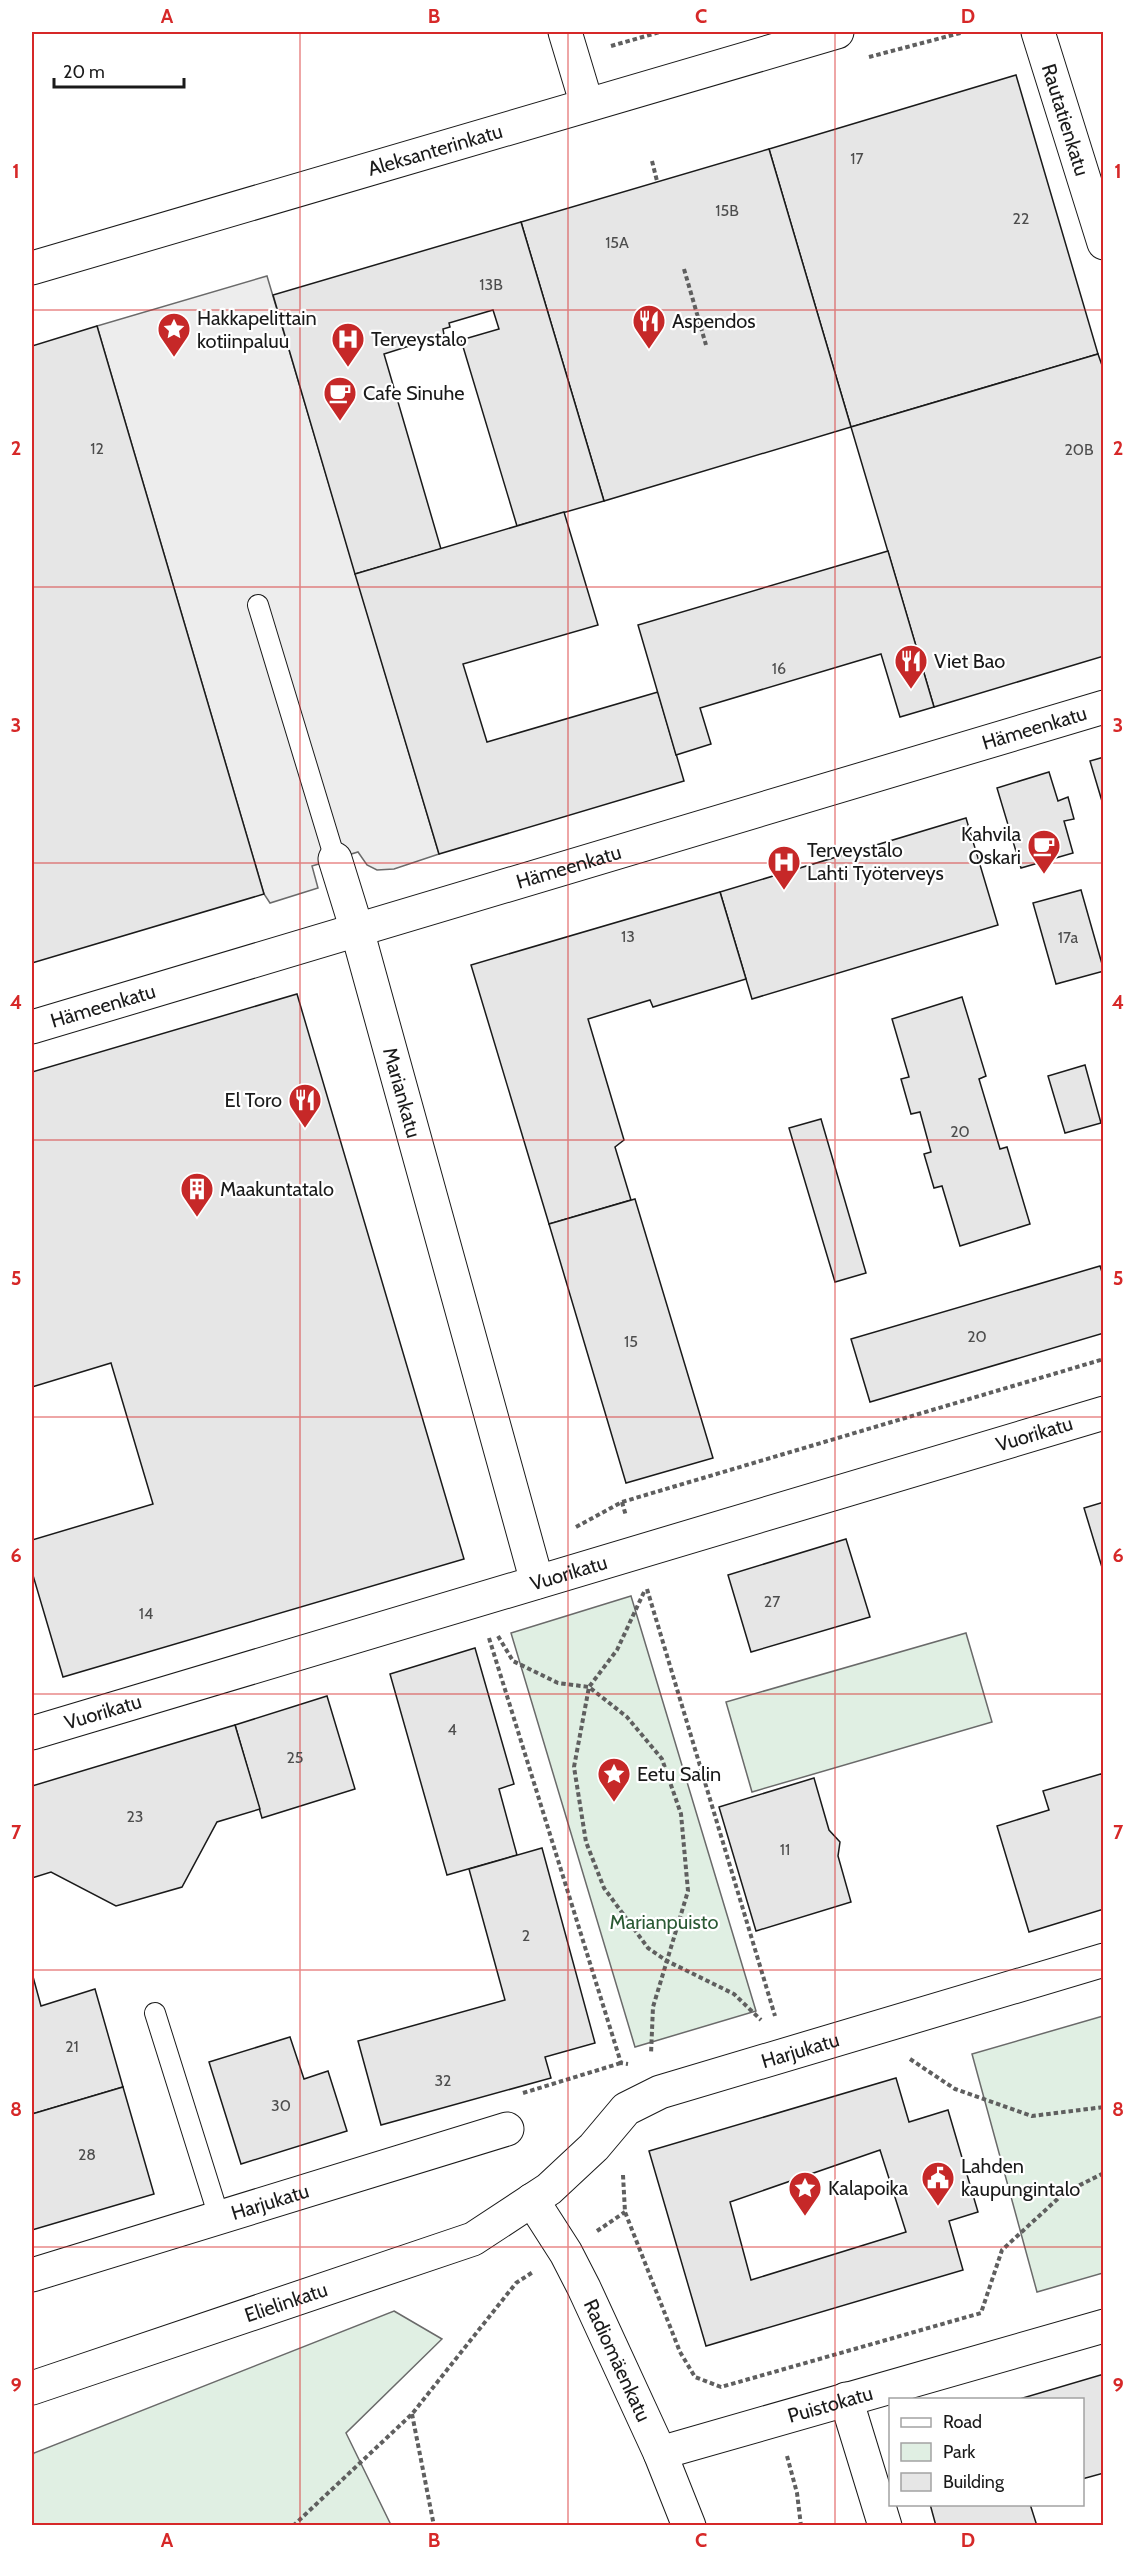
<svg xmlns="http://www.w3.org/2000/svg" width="1135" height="2557" viewBox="0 0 1135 2557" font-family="Cabin,sans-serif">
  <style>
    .green { fill: #e0efe3; stroke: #6a6a6a; stroke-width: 1.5 }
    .parking { fill: #ededed; stroke: #6a6a6a; stroke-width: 1.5 }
    .building { fill: #e6e6e6; stroke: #1a1a1a; stroke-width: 1.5; fill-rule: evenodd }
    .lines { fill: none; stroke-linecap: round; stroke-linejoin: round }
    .lane-casing { stroke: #1a1a1a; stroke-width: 22 }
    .street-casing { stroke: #1a1a1a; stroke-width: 35 }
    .secondary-casing { stroke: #1a1a1a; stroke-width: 35 }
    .path { stroke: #5f5f5f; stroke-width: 4; stroke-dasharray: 4.5 3; stroke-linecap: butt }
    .lane { stroke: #fff; stroke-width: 20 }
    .street { stroke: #fff; stroke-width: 33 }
    .secondary { stroke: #fff; stroke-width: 33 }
    .grid { fill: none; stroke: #d62828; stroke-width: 1.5; stroke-opacity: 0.55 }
    .labels { text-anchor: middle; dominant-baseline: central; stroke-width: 4.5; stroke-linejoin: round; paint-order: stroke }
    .number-label { font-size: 16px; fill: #4d4d4d }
    .street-label { font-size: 20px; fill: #1a1a1a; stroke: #fff }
    .poi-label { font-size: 20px; fill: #1a1a1a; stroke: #fff; text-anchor: start }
    .park-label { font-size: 20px; fill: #2b5a34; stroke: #fff }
    .neatline { fill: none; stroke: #d62828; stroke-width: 2 }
    .grid-label { font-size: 20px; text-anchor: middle; font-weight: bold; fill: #d62828 }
  </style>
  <rect width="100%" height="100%" fill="#fff"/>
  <g class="green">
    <polygon points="631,1596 756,2011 635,2047 511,1633"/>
    <polygon points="966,1633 992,1722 752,1792 726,1702"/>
    <polygon points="1103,2016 1103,2273 1037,2292 972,2054"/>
    <polygon points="394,2311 442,2339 346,2433 391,2525 32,2525 32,2457 34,2453"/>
  </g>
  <polygon class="parking" points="267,276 439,854 394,869 377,870 367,865 358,852 312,866 318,888 270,903 264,894 97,326"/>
  <g class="building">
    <polygon points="1016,75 1098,354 851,427 769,149"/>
    <polygon points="769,149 851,427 604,501 521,222"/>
    <polygon points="521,222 604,501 517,526 461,340 499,329 493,310 449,323 450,327 443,329 444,335 384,354 441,549 355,574 273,295"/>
    <polygon points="97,326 264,894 32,963 32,346"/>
    <polygon points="1098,354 1104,371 1104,656 934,707 851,427"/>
    <polygon points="564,512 598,625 463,664 487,742 658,692 684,781 439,854 355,574"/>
    <polygon points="888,551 934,707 900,717 881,654 700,708 711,744 676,755 638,625"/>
    <polygon points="1104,757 1104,808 1090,761"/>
    <polygon points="1049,772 1058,801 1068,797 1074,819 1064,821 1073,853 1021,868 997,788"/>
    <polygon points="966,818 998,925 752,999 720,892"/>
    <polygon points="1081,890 1104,971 1056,984 1033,903"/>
    <polygon points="720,892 746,979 653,1007 650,1000 588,1019 624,1140 615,1147 631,1200 549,1224 471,965"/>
    <polygon points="297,994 464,1559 63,1677 32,1572 32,1540 153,1504 111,1363 32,1387 32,1072"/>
    <polygon points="962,997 986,1076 979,1079 1000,1149 1007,1147 1030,1224 960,1246 942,1186 934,1188 924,1154 931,1152 920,1112 911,1114 901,1079 909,1077 892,1019"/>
    <polygon points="1085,1065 1101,1123 1065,1133 1048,1076"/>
    <polygon points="821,1119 866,1273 835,1282 789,1128"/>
    <polygon points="635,1199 713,1458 626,1483 549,1224"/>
    <polygon points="1100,1266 1104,1278 1104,1333 870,1402 851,1339"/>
    <polygon points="1104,1502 1104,1574 1084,1508"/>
    <polygon points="846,1539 870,1617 751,1652 728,1575"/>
    <polygon points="475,1648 514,1784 499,1789 517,1855 447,1875 390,1674"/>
    <polygon points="327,1696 355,1789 262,1818 235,1725"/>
    <polygon points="235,1725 260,1809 217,1822 182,1887 116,1906 51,1872 32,1878 32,1786"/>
    <polygon points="1104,1773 1104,1909 1029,1932 997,1826 1049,1810 1043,1791"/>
    <polygon points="814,1778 829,1830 840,1842 838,1856 851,1902 756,1931 719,1807"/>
    <polygon points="542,1848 595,2043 545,2057 551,2078 381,2125 358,2041 505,2000 469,1869"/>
    <polygon points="32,1973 41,2006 95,1989 123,2087 32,2114"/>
    <polygon points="290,2037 304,2079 328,2071 347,2131 241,2164 209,2062"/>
    <path d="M896,2078L909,2122L948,2110L978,2212L949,2221L963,2270L706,2346L649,2151ZM880,2150L906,2232L751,2280L730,2202Z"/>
    <polygon points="123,2087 154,2194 32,2230 32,2114"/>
    <polygon points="1104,2374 1104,2473 1082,2479 1082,2400 1016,2400"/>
    <polygon points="930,2504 1030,2504 1037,2526 936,2526"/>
  </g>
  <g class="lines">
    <g class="lane-casing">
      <g id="lane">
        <polyline points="258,605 335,859"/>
        <polyline points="155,2013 219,2217"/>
      </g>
    </g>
    <g class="street-casing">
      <g id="street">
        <polyline points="565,32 587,105"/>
        <path id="s1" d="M1038,32L1104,243"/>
        <path id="s2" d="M335,859L357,930L537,1582"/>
        <path id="s3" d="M32,1027L1104,707"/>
        <path id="s4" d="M32,1733L1104,1413"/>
        <path id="s5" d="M532,2200L566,2253L584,2288L660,2453L689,2526"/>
        <path id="s6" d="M32,2275L507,2129"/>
        <path id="s7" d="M32,2388L473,2239L549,2189L594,2147L626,2109L660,2092L1104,1960"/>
        <polyline points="846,2399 885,2526"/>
        <path id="s8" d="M660,2453L1104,2326"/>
      </g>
    </g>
    <g class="secondary-casing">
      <g id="secondary">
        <path id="s9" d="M32,268L837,32"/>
      </g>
    </g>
    <g class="path">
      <polyline points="611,46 660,32"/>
      <polyline points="869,57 964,32"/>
      <polyline points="652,161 657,181"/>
      <polyline points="684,269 706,345"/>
      <polyline points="622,1502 626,1516"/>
      <polyline points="576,1527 622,1502 1104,1359"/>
      <polyline points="647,1589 775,2016"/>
      <polyline points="644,1592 617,1650 589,1687 627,1717 662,1759 681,1814 688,1891 653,2007 651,2054"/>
      <polyline points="498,1636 513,1661 558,1683 589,1687 574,1767 586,1842 604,1888 648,1948 667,1961 734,1994 761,2020"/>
      <polyline points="489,1638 621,2063 628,2064"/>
      <polyline points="910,2059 955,2089 1032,2116 1104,2107"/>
      <polyline points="523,2093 621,2063"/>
      <polyline points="623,2175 625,2212 680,2352 695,2377 721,2387 981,2313 1002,2250 1064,2193 1104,2173"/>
      <polyline points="597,2231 625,2212"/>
      <polyline points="412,2414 434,2526"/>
      <polyline points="787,2456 797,2493 801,2526"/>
      <polyline points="293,2526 412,2414 516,2283 533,2272"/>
    </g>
    <use href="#lane" class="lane"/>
    <use href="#street" class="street"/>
    <use href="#secondary" class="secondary"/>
  </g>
  <path class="grid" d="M300,32V2526M568,32V2526M835,32V2526M32,310H1104M32,587H1104M32,863H1104M32,1140H1104M32,1417H1104M32,1694H1104M32,1970H1104M32,2247H1104"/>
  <defs>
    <g id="restaurant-pin" transform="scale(1.725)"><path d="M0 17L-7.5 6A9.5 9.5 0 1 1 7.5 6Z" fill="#c62828" stroke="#fff"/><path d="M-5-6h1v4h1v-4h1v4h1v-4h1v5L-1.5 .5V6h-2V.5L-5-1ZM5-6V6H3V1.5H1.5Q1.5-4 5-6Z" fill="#fff"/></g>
    <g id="sight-pin" transform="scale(1.725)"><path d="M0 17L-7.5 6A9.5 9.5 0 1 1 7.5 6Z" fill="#c62828" stroke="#fff"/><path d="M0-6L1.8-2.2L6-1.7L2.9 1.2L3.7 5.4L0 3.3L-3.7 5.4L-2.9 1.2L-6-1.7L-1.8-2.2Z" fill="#fff"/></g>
    <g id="hospital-pin" transform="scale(1.725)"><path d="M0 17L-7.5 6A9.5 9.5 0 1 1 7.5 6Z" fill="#c62828" stroke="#fff"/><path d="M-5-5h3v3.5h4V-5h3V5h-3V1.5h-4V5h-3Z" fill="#fff"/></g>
    <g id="cafe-pin" transform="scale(1.725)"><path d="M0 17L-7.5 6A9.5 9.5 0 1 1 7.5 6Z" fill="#c62828" stroke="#fff"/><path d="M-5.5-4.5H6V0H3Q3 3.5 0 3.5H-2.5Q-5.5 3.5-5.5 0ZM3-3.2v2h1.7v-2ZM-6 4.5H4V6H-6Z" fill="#fff"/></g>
    <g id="building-pin" transform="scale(1.725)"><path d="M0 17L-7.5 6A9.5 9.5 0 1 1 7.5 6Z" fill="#c62828" stroke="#fff"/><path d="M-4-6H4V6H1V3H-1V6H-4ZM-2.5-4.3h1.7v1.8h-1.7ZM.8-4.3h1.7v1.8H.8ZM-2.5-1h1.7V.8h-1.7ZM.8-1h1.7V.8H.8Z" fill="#fff"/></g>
    <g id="civic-pin" transform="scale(1.725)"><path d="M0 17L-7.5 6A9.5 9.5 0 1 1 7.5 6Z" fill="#c62828" stroke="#fff"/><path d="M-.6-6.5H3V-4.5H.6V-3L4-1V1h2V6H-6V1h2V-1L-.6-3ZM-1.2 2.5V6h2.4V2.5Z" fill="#fff"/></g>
  </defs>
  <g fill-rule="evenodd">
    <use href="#restaurant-pin" x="649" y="321"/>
    <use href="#sight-pin" x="174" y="329"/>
    <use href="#hospital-pin" x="348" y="339"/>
    <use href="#cafe-pin" x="340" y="393"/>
    <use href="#restaurant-pin" x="911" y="661"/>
    <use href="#cafe-pin" x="1044" y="846"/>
    <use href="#hospital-pin" x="784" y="862"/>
    <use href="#restaurant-pin" x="305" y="1100"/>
    <use href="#building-pin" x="197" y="1189"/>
    <use href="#sight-pin" x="614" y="1774"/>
    <use href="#civic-pin" x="938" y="2178"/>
    <use href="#sight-pin" x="805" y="2188"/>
  </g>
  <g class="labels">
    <g class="number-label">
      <text x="857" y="158">17</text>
      <text x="727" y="210">15B</text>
      <text x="1021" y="218">22</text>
      <text x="617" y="242">15A</text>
      <text x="491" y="284">13B</text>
      <text x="97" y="448">12</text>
      <text x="1079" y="449">20B</text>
      <text x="779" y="668">16</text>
      <text x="628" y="936">13</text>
      <text x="1068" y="937">17a</text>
      <text x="960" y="1131">20</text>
      <text x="977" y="1336">20</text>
      <text x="631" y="1341">15</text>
      <text x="772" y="1601">27</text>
      <text x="146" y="1613">14</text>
      <text x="452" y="1729">4</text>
      <text x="295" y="1757">25</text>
      <text x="135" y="1816">23</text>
      <text x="785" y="1849">11</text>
      <text x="526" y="1935">2</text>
      <text x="72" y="2046">21</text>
      <text x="443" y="2080">32</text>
      <text x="281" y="2105">30</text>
      <text x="87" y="2154">28</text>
    </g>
    <g class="street-label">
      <text stroke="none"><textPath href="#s1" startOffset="92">Rautatienkatu</textPath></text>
      <text stroke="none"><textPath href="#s9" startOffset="420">Aleksanterinkatu</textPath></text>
      <text stroke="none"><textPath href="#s3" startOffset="1046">Hämeenkatu</textPath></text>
      <text stroke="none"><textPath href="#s3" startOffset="560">Hämeenkatu</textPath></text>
      <text stroke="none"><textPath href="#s3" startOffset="74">Hämeenkatu</textPath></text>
      <text stroke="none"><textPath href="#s2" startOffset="243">Mariankatu</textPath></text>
      <text stroke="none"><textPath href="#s4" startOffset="1046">Vuorikatu</textPath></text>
      <text stroke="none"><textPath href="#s4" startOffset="560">Vuorikatu</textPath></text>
      <text stroke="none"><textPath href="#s4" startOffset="74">Vuorikatu</textPath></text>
      <text stroke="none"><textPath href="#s7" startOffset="852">Harjukatu</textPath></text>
      <text stroke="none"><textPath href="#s6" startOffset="249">Harjukatu</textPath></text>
      <text stroke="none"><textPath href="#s7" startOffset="268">Elielinkatu</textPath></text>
      <text stroke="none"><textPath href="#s5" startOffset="182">Radiomäenkatu</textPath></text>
      <text stroke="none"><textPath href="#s8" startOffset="177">Puistokatu</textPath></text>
    </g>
    <g class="poi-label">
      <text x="197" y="318">Hakkapelittain<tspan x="197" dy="23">kotiinpaluu</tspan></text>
      <text x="672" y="321">Aspendos</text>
      <text x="371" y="339">Terveystalo</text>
      <text x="363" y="393">Cafe Sinuhe</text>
      <text x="934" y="661">Viet Bao</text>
      <text x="1021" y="834" text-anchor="end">Kahvila<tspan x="1021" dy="23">Oskari</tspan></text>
      <text x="807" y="850">Terveystalo<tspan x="807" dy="23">Lahti Työterveys</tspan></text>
      <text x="282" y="1100" text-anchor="end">El Toro</text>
      <text x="220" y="1189">Maakuntatalo</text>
      <text x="637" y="1774">Eetu Salin</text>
      <text x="961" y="2166">Lahden<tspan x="961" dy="23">kaupungintalo</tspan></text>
      <text x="828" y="2188">Kalapoika</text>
    </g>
    <g class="park-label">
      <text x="664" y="1922">Marianpuisto</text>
    </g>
  </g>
  <rect width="1135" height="2557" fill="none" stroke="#ffffff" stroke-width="66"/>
  <rect x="889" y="2398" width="195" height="108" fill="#ffffff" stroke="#a3a3a3" stroke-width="1.5"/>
  <rect x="901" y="2418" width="30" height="9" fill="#ffffff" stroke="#a3a3a3" stroke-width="1.5"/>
  <text x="943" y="2428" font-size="18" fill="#1a1a1a">Road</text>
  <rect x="901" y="2443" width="30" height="18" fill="#e0efe3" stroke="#a3a3a3" stroke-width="1.5"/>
  <text x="943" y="2458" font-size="18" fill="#1a1a1a">Park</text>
  <rect x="901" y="2473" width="30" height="18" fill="#e6e6e6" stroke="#a3a3a3" stroke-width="1.5"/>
  <text x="943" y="2488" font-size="18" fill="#1a1a1a">Building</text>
  <path d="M54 78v9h130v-9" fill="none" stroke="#1a1a1a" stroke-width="3"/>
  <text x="63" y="78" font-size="18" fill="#1a1a1a" stroke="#ffffff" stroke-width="4.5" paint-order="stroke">20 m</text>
  <rect x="33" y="33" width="1069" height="2491" class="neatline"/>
  <g class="grid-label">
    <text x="167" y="23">A</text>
    <text x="434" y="23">B</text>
    <text x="701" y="23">C</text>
    <text x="968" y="23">D</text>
    <text x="16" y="178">1</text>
    <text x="1118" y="178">1</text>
    <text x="16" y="455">2</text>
    <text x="1118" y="455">2</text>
    <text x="16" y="732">3</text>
    <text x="1118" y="732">3</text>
    <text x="16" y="1009">4</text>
    <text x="1118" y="1009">4</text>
    <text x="16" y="1285">5</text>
    <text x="1118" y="1285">5</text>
    <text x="16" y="1562">6</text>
    <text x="1118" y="1562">6</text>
    <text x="16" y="1839">7</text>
    <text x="1118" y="1839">7</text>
    <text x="16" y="2116">8</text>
    <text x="1118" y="2116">8</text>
    <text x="16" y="2392">9</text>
    <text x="1118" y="2392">9</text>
    <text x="167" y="2547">A</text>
    <text x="434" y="2547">B</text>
    <text x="701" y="2547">C</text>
    <text x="968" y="2547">D</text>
  </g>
</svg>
